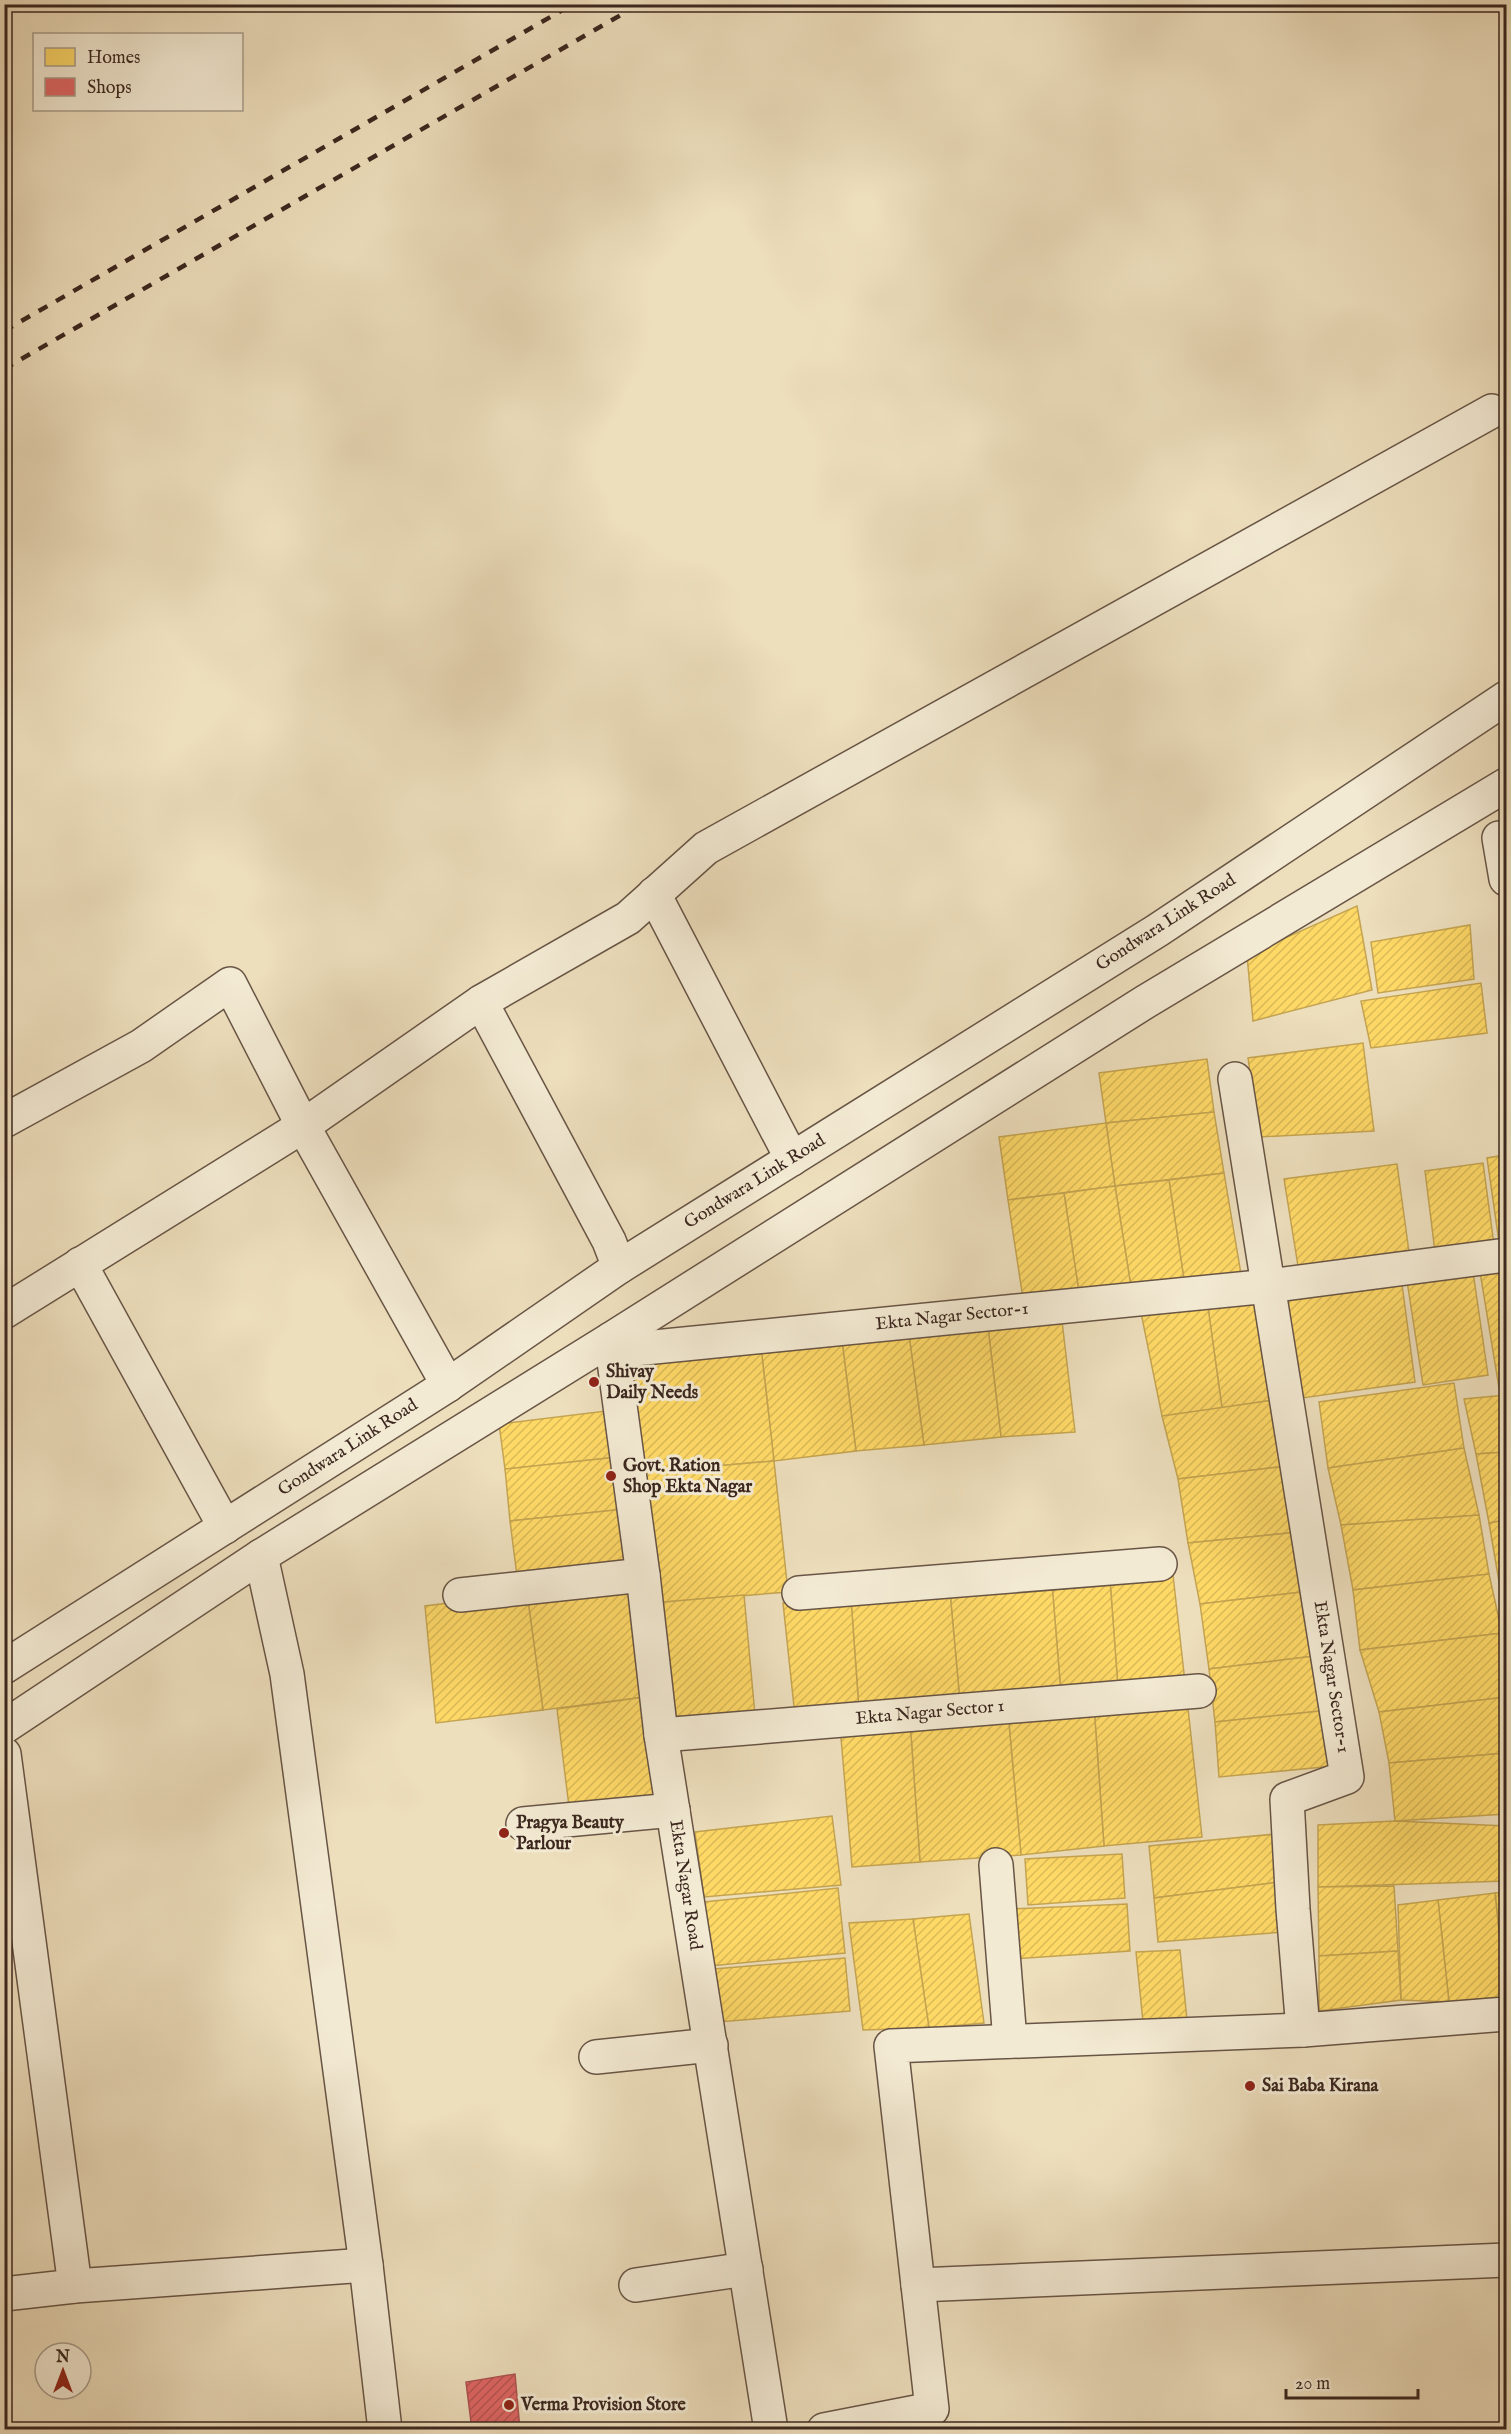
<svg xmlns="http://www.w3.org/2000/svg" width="1511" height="2434" viewBox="0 0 1511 2434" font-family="'IM FELL English',serif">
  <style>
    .homes { fill: url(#homes-hatch); stroke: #c4a451; stroke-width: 1.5 }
    .shops { fill: url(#shops-hatch); stroke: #ae5351; stroke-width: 1.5 }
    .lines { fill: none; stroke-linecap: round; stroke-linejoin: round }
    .minor-casing { stroke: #685546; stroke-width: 36 }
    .tertiary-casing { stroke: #685546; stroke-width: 36 }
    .minor { stroke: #f3ead3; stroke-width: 33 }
    .tertiary { stroke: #f3ead3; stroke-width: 33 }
    .rail { stroke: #3b271f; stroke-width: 4.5; stroke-dasharray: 10 10; stroke-linecap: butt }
    .poi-dot { fill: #8f2418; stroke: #f3ead3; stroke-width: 2 }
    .labels { text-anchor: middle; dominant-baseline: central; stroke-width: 6; stroke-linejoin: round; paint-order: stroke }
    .street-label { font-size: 18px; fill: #3b271f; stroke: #f3ead3 }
    .poi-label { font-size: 18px; font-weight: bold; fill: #3b271f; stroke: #f3ead3; text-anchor: start }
  </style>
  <defs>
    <pattern id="homes-hatch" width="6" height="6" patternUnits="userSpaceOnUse" patternTransform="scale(1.5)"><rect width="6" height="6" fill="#ffd966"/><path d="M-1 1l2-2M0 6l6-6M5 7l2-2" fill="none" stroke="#dbba58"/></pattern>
    <pattern id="shops-hatch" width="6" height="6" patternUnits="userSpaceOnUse" patternTransform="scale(1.5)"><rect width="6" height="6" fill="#e06666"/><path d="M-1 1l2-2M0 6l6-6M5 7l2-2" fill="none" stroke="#b75453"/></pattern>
  </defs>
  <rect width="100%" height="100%" fill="#eddebc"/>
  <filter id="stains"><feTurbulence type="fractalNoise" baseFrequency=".00333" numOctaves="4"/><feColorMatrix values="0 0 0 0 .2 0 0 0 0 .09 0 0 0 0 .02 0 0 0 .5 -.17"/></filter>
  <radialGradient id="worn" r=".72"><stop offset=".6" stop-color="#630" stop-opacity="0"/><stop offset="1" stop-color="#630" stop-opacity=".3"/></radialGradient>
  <g class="homes">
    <polygon points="1357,906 1372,990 1253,1021 1247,955"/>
    <polygon points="1470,925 1474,979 1378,993 1371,942"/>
    <polygon points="1481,983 1487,1033 1371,1048 1361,1001"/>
    <polygon points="1363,1043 1374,1131 1259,1137 1248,1058"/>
    <polygon points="1207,1059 1214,1112 1106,1123 1099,1073"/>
    <polygon points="1214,1112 1224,1173 1115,1186 1106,1123"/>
    <polygon points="1106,1123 1115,1186 1008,1200 999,1137"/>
    <polygon points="1506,1155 1506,1248 1500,1249 1487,1158"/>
    <polygon points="1483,1163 1495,1252 1436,1260 1425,1171"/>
    <polygon points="1397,1164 1409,1252 1298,1266 1284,1179"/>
    <polygon points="1224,1173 1242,1280 1185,1286 1169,1180"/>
    <polygon points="1169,1180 1185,1286 1132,1293 1115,1186"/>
    <polygon points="1115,1186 1132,1293 1080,1299 1064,1193"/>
    <polygon points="1064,1193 1080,1299 1024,1305 1008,1200"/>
    <polygon points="1506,1268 1506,1393 1500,1394 1480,1272"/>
    <polygon points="1473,1272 1488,1375 1423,1385 1407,1281"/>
    <polygon points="1401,1277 1415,1382 1295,1399 1279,1294"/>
    <polygon points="1271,1294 1280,1399 1222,1408 1207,1300"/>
    <polygon points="1207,1300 1222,1408 1162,1416 1140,1308"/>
    <polygon points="1062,1321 1075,1432 1001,1437 988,1327"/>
    <polygon points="988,1327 1001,1437 924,1445 909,1335"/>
    <polygon points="909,1335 924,1445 856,1451 842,1341"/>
    <polygon points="842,1341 856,1451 774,1461 761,1347"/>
    <polygon points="761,1347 774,1461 636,1473 625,1363"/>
    <polygon points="1454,1383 1464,1448 1328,1468 1319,1402"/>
    <polygon points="1506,1395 1506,1452 1476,1454 1464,1399"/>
    <polygon points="1280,1399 1287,1466 1178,1479 1162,1416"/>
    <polygon points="614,1410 618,1457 505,1469 499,1424"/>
    <polygon points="1464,1448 1479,1515 1341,1525 1328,1468"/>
    <polygon points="1506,1452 1506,1520 1489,1523 1476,1454"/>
    <polygon points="618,1457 625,1509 510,1521 505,1469"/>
    <polygon points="774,1461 788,1592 653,1603 636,1473"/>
    <polygon points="1287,1466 1299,1532 1188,1543 1178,1479"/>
    <polygon points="625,1509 631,1571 518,1584 510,1521"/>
    <polygon points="1479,1515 1489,1574 1353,1590 1341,1525"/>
    <polygon points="1506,1520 1506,1598 1502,1599 1489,1523"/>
    <polygon points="1299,1532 1310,1591 1200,1604 1188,1543"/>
    <polygon points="1489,1574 1502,1633 1360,1650 1353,1590"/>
    <polygon points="1173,1575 1185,1682 1118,1688 1110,1580"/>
    <polygon points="632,1580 645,1697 543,1710 527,1593"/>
    <polygon points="1110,1580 1118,1688 1061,1693 1052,1584"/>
    <polygon points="1052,1584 1061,1693 960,1702 950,1592"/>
    <polygon points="1310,1591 1322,1655 1209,1669 1200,1604"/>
    <polygon points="950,1592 960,1702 859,1710 851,1599"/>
    <polygon points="527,1593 543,1710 436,1723 425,1606"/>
    <polygon points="744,1595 755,1715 666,1724 653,1603"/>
    <polygon points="851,1599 859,1710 795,1716 783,1603"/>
    <polygon points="1502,1633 1506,1668 1506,1697 1379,1712 1360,1650"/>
    <polygon points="1322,1655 1330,1710 1215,1722 1209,1669"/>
    <polygon points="645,1697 660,1804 570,1815 557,1709"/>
    <polygon points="1506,1697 1506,1753 1389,1763 1379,1712"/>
    <polygon points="1187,1699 1202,1837 1104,1846 1094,1706"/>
    <polygon points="1094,1706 1104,1846 1021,1855 1008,1713"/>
    <polygon points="1330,1710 1334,1766 1219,1777 1215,1722"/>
    <polygon points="1008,1713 1021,1855 920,1862 910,1721"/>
    <polygon points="910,1721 920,1862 852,1867 840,1726"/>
    <polygon points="1506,1753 1506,1814 1395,1821 1389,1763"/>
    <polygon points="832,1816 841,1885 704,1897 695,1832"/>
    <polygon points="1395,1821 1506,1826 1506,1881 1318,1887 1318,1825"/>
    <polygon points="1276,1834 1279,1882 1154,1898 1149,1846"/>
    <polygon points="1122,1854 1125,1898 1028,1905 1025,1859"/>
    <polygon points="1279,1882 1284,1932 1158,1942 1154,1898"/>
    <polygon points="1394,1886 1398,1951 1319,1956 1318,1887"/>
    <polygon points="838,1888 845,1953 710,1966 704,1902"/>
    <polygon points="1506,1892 1506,1999 1495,1893"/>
    <polygon points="1495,1893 1506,1999 1449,2002 1438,1900"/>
    <polygon points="1438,1900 1449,2002 1401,2000 1398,1905"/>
    <polygon points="1127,1904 1130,1951 1013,1959 1009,1909"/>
    <polygon points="969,1914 984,2023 929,2028 913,1919"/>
    <polygon points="913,1919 929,2028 863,2030 849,1923"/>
    <polygon points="1180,1950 1187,2020 1143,2022 1136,1952"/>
    <polygon points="1398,1951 1401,2000 1319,2011 1319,1956"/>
    <polygon points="845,1958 850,2011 718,2022 714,1969"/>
  </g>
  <polygon class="shops" points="515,2374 520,2430 472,2430 466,2382"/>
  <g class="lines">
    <g class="minor-casing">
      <g id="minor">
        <polyline points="1499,838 1506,879"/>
        <polyline points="654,894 792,1159"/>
        <polyline points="481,1002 609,1241 619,1267"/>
        <polyline points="1235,1079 1347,1777 1287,1799 1293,1909 1303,2030"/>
        <polyline points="4,1121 141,1046 230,984 303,1126 481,1002 628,918 706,848 1492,411"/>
        <polyline points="80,1264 225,1527"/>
        <polyline points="4,1312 303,1126 448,1385"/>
        <polyline points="611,1339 643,1575 661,1735 771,2430"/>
        <polyline points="634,1349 1269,1286 1506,1255"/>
        <polyline points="261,1556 287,1674 366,2265 385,2430"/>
        <polyline points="799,1593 1160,1564"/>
        <polyline points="460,1595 643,1575"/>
        <polyline points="661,1735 1199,1691"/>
        <polyline points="4,1754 75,2286"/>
        <polyline points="523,1824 673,1810"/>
        <polyline points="996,1865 1010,2041"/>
        <polyline points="596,2057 711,2045"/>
        <polyline points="636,2285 746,2269"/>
        <polyline points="918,2285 1506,2260"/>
        <polyline points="4,2294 75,2286 366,2265"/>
        <polyline points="824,2430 932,2409 891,2046 1303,2030 1506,2014"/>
      </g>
    </g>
    <g class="tertiary-casing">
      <g id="tertiary">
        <polyline points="4,1667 448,1385 619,1267 1158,930 1506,698"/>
        <polyline points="4,1727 261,1556 611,1339 1145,1002 1506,785"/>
      </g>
    </g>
    <use href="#minor" class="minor"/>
    <use href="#tertiary" class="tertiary"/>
    <g class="rail">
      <polyline points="4,331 573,4"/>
      <polyline points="4,369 640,4"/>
    </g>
  </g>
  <g class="poi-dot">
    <circle cx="594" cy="1382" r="6"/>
    <circle cx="611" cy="1476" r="6"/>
    <circle cx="504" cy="1833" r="6"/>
    <circle cx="1250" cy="2086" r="6"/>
    <circle cx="509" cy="2405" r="6"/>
  </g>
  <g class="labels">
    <g class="street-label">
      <text transform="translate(1166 923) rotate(-33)">Gondwara Link Road</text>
      <text transform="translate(755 1182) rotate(-32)">Gondwara Link Road</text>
      <text transform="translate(952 1317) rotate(-6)">Ekta Nagar Sector-1</text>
      <text transform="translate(348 1448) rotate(-33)">Gondwara Link Road</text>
      <text transform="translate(1331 1677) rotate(81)">Ekta Nagar Sector-1</text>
      <text transform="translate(930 1713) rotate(-5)">Ekta Nagar Sector 1</text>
      <text transform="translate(685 1885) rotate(81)">Ekta Nagar Road</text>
    </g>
    <g class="poi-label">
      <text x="606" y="1372">Shivay<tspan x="606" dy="21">Daily Needs</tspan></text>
      <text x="623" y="1466">Govt. Ration<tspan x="623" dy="21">Shop Ekta Nagar</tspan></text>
      <text x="516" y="1823">Pragya Beauty<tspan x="516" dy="21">Parlour</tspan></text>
      <text x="1262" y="2086">Sai Baba Kirana</text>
      <text x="521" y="2405">Verma Provision Store</text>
    </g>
  </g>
  <rect width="1511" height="2434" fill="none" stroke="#eddebc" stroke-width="24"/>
  <rect x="6" y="6" width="1499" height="2422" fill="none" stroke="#3b271f" stroke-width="3"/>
  <rect x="12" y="12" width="1487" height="2410" fill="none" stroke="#3b271f" stroke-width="1.5"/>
  <rect x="33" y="33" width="210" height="78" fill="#f3ead3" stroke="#a99c8b" stroke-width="1.5"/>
  <rect x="45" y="48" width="30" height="18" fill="#ffd966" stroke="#a99c8b" stroke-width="1.5"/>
  <text x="87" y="63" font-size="18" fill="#3b271f">Homes</text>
  <rect x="45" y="78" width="30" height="18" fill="#e06666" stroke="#a99c8b" stroke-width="1.5"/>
  <text x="87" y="93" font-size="18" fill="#3b271f">Shops</text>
  <g transform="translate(63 2371)"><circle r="28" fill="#f3ead3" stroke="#a99c8b" stroke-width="1.5"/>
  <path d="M0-4.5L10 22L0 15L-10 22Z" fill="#8f2418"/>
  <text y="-9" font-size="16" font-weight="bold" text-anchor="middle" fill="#3b271f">N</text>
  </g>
  <path d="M1286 2389v9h132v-9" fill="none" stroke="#3b271f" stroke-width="3"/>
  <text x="1295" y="2389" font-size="18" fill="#3b271f" stroke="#f3ead3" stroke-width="4.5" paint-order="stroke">20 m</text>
  <rect width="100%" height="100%" filter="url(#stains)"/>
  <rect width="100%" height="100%" fill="url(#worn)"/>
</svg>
